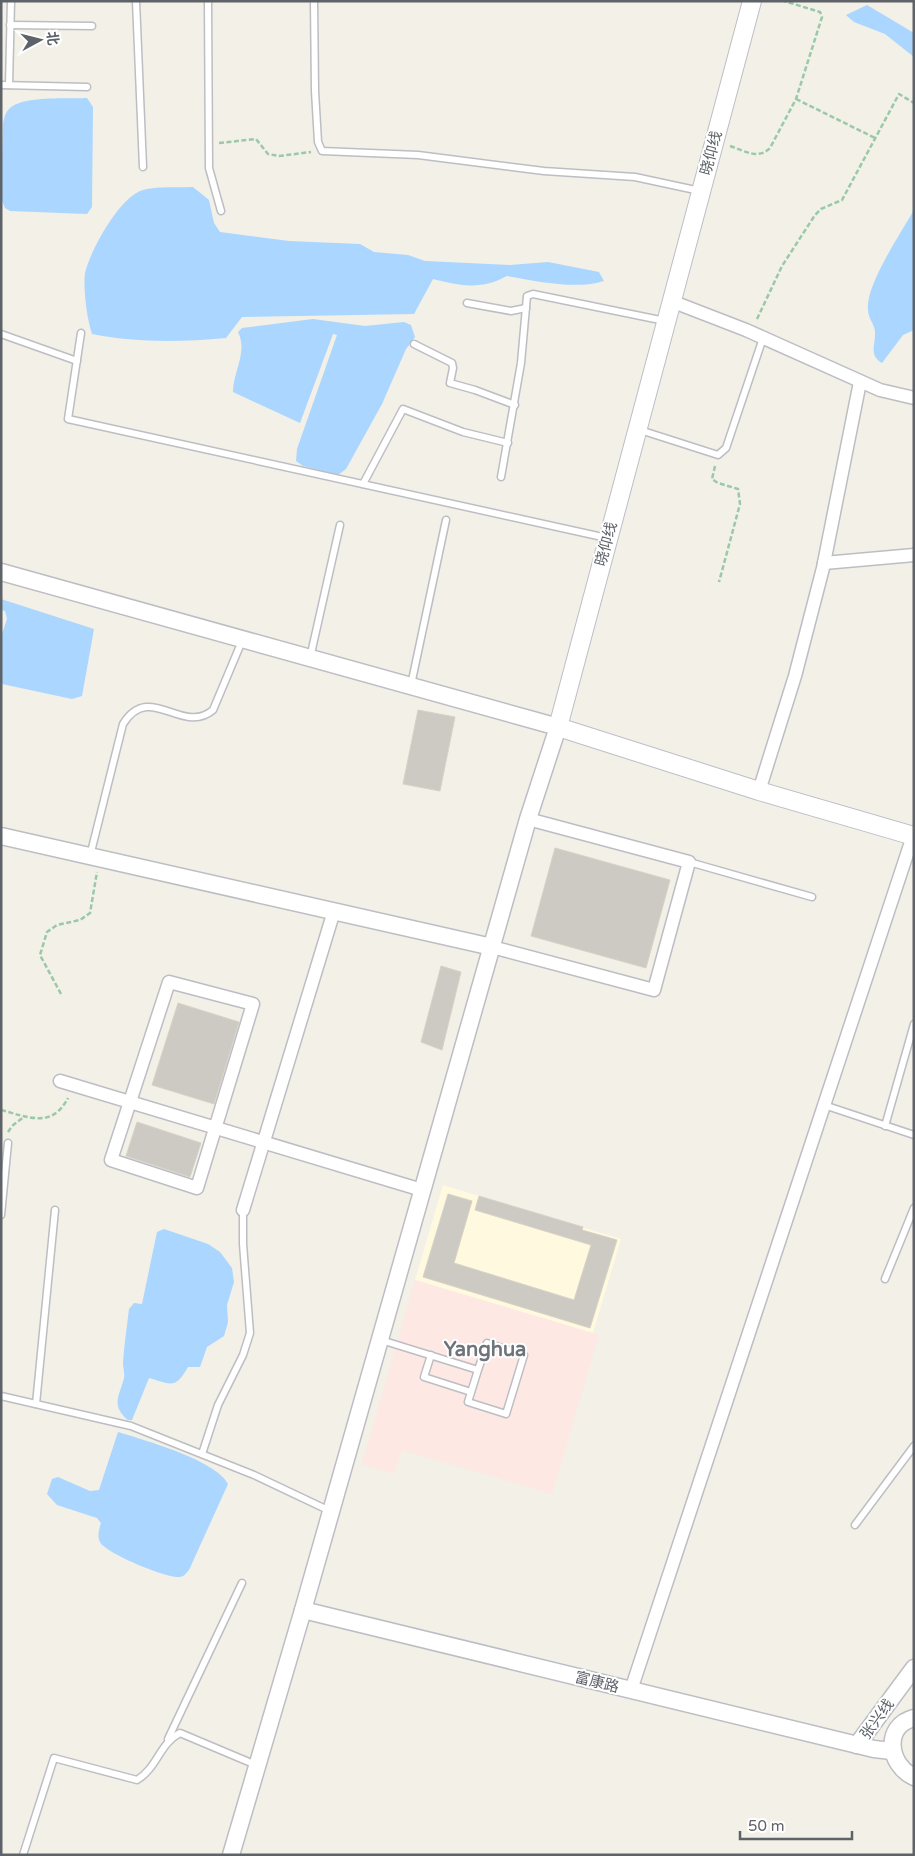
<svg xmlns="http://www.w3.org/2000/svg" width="915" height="1856" viewBox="0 0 915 1856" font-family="'Varela Round','Noto Sans SC',sans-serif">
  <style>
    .commercial { fill: #fff9df }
    .medical { fill: #fde8e4 }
    .water { fill: #aad6ff }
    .building { fill: #cdcac4; stroke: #d7d2c5 }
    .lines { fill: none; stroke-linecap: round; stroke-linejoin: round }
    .service-casing { stroke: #bcbec3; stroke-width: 9 }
    .minor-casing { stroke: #bcbec3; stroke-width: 15 }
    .tertiary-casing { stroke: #bcbec3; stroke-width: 19 }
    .secondary-casing { stroke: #bcbfc6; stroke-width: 20 }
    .path { stroke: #9ac9aa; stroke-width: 2.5; stroke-dasharray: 5 2.5; stroke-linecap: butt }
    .service { stroke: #fff; stroke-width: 6 }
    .minor { stroke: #fff; stroke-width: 12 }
    .tertiary { stroke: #fff; stroke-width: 16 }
    .secondary { stroke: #fff; stroke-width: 18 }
    .labels { text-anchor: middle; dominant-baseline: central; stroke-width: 4; stroke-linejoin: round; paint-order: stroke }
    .street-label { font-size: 15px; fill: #5e6269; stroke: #fff }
    .district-label { font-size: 20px; font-weight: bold; fill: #6f747b; stroke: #fff }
  </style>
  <rect width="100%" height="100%" fill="#f2f0e7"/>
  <polygon class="commercial" points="443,1185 621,1239 593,1333 415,1280"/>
  <polygon class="medical" points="415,1280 599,1335 552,1494 402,1450 394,1474 362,1464"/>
  <g class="water">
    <polygon points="867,5 914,33 914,57 885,34 854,22 846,15"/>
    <path d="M87,98L93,107L92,207L87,214L10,211L5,208L1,198L3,124C4,119 5,113 9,109C22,95 68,99 87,98Z"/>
    <path d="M193,187L209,200L214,223L220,232L289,241L360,244L374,252L408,255L425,261L510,265L548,262L599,272L604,281C577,290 535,281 507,276C482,290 460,286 433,279L414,314L242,317L226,338C180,342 138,343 92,334C87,319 83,289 85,273C90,251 120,196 143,190C158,186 177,188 193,187Z"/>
    <path d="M914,210V330L903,335L882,363C868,355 876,344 875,332C875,325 868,318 868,310C865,286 901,233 914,210Z"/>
    <path d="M313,319L365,326L404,322L411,325L415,337L406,349L382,404L346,469L338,475L303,466L296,461L297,449L337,335L333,334L300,423L233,392C233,372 248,352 238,332L242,328Z"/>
    <polygon points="1,599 94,629 82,696 72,699 2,684 1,637 7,619 5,611 1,610"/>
    <path d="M164,1229L208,1244L220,1252L232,1268L234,1282L227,1305L228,1322L224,1336L207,1347L200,1367H188C175,1390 171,1384 149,1378L132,1420H128C110,1405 120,1395 124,1378C125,1374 123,1368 123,1363C124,1345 127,1327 129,1309L134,1303L142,1304L157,1232Z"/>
    <path d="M118,1432C144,1440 216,1460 228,1484L189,1570C186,1573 185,1576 180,1577C168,1579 105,1553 100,1542C97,1536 99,1530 101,1523L97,1518L57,1505L47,1494L52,1479L58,1477L90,1491L99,1490Z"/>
  </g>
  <g class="building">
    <polygon points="418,710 455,717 440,791 403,784"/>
    <polygon points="555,848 670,880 646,968 531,936"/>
    <polygon points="441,966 461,972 442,1050 421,1042"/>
    <polygon points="178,1003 239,1022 214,1104 152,1085"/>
    <polygon points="137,1122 201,1143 190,1177 126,1156"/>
    <polygon points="448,1194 472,1201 454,1263 574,1300 591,1245 475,1210 479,1196 583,1227 582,1230 617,1240 590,1328 423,1277"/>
  </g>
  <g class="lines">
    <g class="service-casing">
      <g id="service">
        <polyline points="136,1 143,167"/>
        <polyline points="208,1 209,168 221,211"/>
        <polyline points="314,1 315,91 318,142 322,151 418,155 544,171 635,177 700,191"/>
        <polyline points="10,25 92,26"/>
        <polyline points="1,85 87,87"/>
        <polyline points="9,85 11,1"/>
        <polyline points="467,303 511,311 526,308"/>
        <polyline points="81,333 68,419 607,538"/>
        <polyline points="1,334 77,361"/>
        <polyline points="414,344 452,363 453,368 450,383 475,390 515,405"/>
        <polyline points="640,430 718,455 726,448 763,338"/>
        <polyline points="501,477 521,363 527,296 533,294 665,321"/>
        <polyline points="363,484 403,409 463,432 508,443"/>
        <polyline points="310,658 340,525"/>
        <polyline points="411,685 446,520"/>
        <path d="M90,856L123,724C150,681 182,736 213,710L242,641"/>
        <polyline points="689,862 812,897"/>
        <polyline points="824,1105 914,1135"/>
        <polyline points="885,1126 914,1024"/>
        <polyline points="1,1215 8,1143"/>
        <polyline points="885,1279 914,1208"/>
        <polyline points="381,1340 478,1370 468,1402 506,1414 524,1355 487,1343 478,1370"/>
        <polyline points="431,1355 424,1377 471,1392"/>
        <polyline points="1,1396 131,1426 254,1475 330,1511"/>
        <polyline points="36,1404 55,1210"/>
        <polyline points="202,1454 218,1405 243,1355 250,1333 243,1244 243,1210"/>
        <polyline points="855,1525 914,1446"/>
        <polyline points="168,1739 242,1583"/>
        <path d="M23,1855L54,1758L137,1780C158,1767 159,1744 180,1733L256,1765"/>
      </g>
    </g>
    <g class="minor-casing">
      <g id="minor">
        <polyline points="671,301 746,330 880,390 914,398"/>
        <polyline points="824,563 914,555"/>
        <polyline points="759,791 795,676 823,568 860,382"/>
        <polyline points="492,947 654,990 689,862 528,819"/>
        <polygon points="169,982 253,1004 197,1188 111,1160"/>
        <polyline points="60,1081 422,1190"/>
        <polyline points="243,1210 334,911"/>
        <polyline points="631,1690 913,836"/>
      </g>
    </g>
    <g class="tertiary-casing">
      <g id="tertiary">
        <polyline points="1,572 558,727 528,819 303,1610 231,1855"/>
        <polyline points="1,836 492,947"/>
        <polyline points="303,1610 874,1749 892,1751"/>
        <path d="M914,1718C883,1726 888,1765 914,1777"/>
        <polyline points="857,1745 914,1668"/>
      </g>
    </g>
    <g class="secondary-casing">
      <polyline id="secondary" points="752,1 558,727 759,791 914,836"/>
    </g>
    <g class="path">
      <polyline points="796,99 875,138"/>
      <polyline points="219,143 256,139 268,154 279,156 311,152"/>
      <path d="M730,146C745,151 758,160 770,148L796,99L822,17L820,12L784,1"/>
      <polyline points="757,319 782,266 815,215 821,209 842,200 899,94 914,103"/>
      <polyline points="715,466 712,479 718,483 738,489 740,504 719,582"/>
      <polyline points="61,994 40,955 47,932 57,925 80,920 90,913 97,872"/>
      <path d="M1,1110C28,1117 52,1129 68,1098"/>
      <polyline points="8,1132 12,1126 25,1116"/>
    </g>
    <use href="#service" class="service"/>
    <use href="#minor" class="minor"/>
    <use href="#tertiary" class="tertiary"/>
    <use href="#secondary" class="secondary"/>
  </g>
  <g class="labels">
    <g class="street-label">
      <text transform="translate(711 153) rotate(-75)">晓仰线</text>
      <text transform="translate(606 544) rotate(-75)">晓仰线</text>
      <text transform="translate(597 1682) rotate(14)">富康路</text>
      <text transform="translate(877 1719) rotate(-54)">张兴线</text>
    </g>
    <g class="district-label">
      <text x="485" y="1350">Yanghua</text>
    </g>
  </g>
  <rect width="915" height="1856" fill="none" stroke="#5e6269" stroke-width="5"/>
  <g transform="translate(40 40) rotate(83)" stroke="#ffffff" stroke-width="4" paint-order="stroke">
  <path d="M0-4L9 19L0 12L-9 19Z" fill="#5e6269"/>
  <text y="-8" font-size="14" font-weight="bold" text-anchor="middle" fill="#5e6269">北</text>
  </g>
  <path d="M740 1831v8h112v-8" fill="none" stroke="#5e6269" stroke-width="2.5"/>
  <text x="748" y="1831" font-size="15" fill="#5e6269" stroke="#ffffff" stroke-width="4" paint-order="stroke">50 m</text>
</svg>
